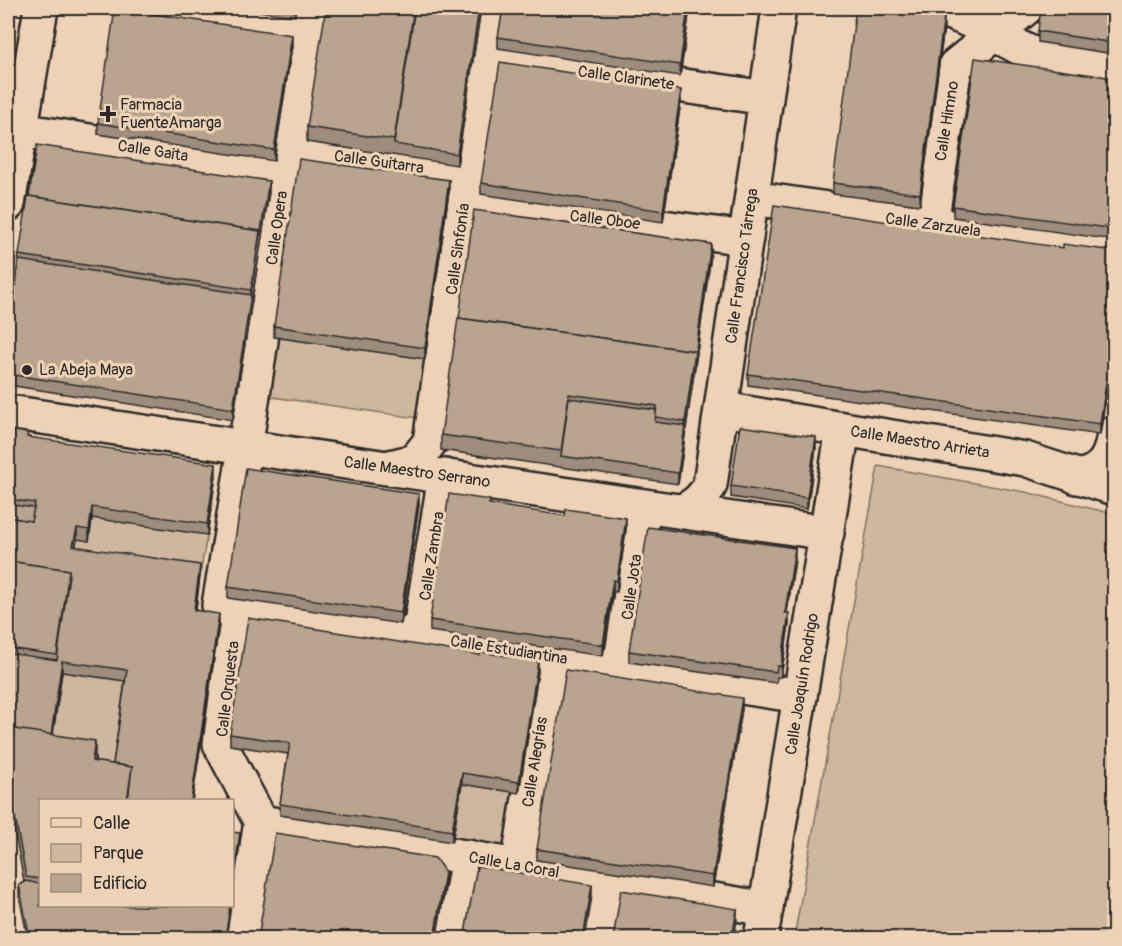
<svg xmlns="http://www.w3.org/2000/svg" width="1122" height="946" viewBox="0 0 1122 946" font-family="Pangolin,sans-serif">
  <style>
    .green { fill: #cfb79f; stroke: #7d7165; stroke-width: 1.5 }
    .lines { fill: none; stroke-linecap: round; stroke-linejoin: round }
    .minor-casing { stroke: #2b2b2b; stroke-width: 38 }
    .minor { stroke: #eed2b5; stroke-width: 33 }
    .wall { fill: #9e8d7b; stroke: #2b2b2b; stroke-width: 1.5; fill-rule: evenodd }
    .shaded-wall { fill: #817364; stroke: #2b2b2b; stroke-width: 1.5 }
    .building { fill: #b8a48f; stroke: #2b2b2b; stroke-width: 1.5 }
    .poi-dot { fill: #2b2b2b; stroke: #eed2b5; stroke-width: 2 }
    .labels { text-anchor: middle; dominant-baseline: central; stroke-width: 6; stroke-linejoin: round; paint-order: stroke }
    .street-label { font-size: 16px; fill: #2b2b2b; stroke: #eed2b5 }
    .poi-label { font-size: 16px; fill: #2b2b2b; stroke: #eed2b5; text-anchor: start }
  </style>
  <rect width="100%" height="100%" fill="#eed2b5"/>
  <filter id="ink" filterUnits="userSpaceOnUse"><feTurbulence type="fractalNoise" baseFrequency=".0167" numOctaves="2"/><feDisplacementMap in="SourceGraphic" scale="12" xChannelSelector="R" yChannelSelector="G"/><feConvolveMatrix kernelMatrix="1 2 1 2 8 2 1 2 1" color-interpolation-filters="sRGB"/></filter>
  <g filter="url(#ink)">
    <g class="green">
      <polygon points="274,337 425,359 417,418 266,396"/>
      <polygon points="878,466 1025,492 1114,514 1114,938 794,938"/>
      <polygon points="92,518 207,535 200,576 73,557 77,539 89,541"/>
      <polygon points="62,672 127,681 112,780 92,777 95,757 50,750"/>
      <polygon points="462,784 519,793 509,852 452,842"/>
    </g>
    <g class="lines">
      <g class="minor-casing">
        <g id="minor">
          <polyline points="169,8 307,30"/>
          <polyline points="310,8 245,449 219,605 800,696"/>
          <path d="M930,8C966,13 997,38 1031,53C1053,62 1090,63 1114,67"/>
          <polyline points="486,57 766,98"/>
          <polyline points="20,130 286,172"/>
          <polyline points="289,149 469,175"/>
          <polyline points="752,198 1114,251"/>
          <polyline points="465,201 746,238"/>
          <polyline points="8,204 41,8"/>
          <polyline points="931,224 955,66 1026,8"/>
          <polyline points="722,409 1025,459 1114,488"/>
          <polyline points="8,412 827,533"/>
          <polyline points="390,467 415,461 430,442 493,8"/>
          <path d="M1077,477C1103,473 1111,458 1114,433"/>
          <path d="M682,511C696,505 703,498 710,485L779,8"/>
          <polyline points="238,607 220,744 261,822 242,938"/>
          <polyline points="419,636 445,476"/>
          <polyline points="620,668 644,506"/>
          <polyline points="261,822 766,909"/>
          <polyline points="518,866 552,657"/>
          <polyline points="454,938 468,857"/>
          <polyline points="597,938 606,881"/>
          <polyline points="761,938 843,429"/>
        </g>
      </g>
      <use href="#minor" class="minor"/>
    </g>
    <g class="wall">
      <polygon points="235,8 296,8 295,16"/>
      <polygon points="481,8 457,165 307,142 307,127"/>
      <polygon points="690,8 680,76 498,48 498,37"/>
      <polygon points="1114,8 1114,54 1038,42 1038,31"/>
      <polygon points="944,27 920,205 833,194 833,183"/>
      <polygon points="292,46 274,161 98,134 98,123"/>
      <polygon points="1114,78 1114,240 953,217 953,206"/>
      <polygon points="681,101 663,222 481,194 481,183"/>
      <polygon points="449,191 425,359 274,337 274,326"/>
      <polygon points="269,192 233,420 8,385 8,334 19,255"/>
      <polygon points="1063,248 1114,251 1114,340 1100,435 748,385 748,374"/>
      <polygon points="711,255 678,484 441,450 441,435"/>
      <path d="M8,430L28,437L216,476L207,535L92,518L89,541L77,539L75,547L200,576L196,610L219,625L192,801H40V906L226,939H28L19,896V885L24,882L11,811V799L8,798L9,782H8ZM62,672L125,681L113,764L95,762V757L53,735Z"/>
      <polygon points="816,448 807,509 731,497 731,486"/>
      <polygon points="490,504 626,529 617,592 613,591 603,656 430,631 430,620"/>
      <polygon points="419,505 401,624 228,598 228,587"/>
      <polygon points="795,559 787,613 789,624 781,677 777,677 776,683 629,662 629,651"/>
      <polygon points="538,672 519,793 462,784 452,842 280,815 280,804 288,754 230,745 230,734"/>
      <polygon points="742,709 713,887 537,860 537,849"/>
    </g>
    <g class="shaded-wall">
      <polygon points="479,8 481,8 457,165 457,154"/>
      <polygon points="688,8 690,8 680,76 680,65"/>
      <polygon points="944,16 944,27 920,205 920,194"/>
      <polygon points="292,35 292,46 274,161 274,150"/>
      <polygon points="681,90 681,101 663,222 663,211"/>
      <polygon points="449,180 449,191 425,359 425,348"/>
      <polygon points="269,181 269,192 233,420 233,409 260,231"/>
      <polygon points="711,244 711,255 678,484 678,473 685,422"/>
      <polygon points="1114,329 1114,340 1100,435 1100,424"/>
      <polygon points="816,437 816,448 807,509 807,498"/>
      <polygon points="216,464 216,476 207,535 207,524"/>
      <polygon points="419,494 419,505 401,624 401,613"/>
      <polygon points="92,507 92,518 89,541 89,530"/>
      <polygon points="626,518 626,529 617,592 617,581"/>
      <polygon points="77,528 77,539 73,557 73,546"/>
      <polygon points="795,548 795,559 785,624 785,613"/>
      <polygon points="200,565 200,576 194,621 194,610"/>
      <polygon points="613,580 613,591 603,656 603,645"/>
      <polygon points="789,613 789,624 781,677 781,666"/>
      <polygon points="219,614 219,625 192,801 191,801"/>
      <polygon points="62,661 62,672 50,750 50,739"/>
      <polygon points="538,661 538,672 519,793 519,782"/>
      <polygon points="742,698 742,709 713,887 713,876"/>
      <polygon points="95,741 95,757 92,777 92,761"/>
      <polygon points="462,773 462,784 452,842 452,831"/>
      <polygon points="240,833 240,844 232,898 232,887"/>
      <polygon points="445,872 445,883 436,939 434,939"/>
      <polygon points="592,885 592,896 585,939 583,939"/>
      <polygon points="230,906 231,906 226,939 225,939"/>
      <polygon points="737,909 737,920 734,939 732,939"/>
    </g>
    <g class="building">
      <polygon points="115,8 292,35 274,150 98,123"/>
      <polygon points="326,8 414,8 394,140 307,127"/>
      <polygon points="415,8 479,8 457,154 394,144"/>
      <polygon points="503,8 688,8 680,65 498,37"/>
      <polygon points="856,8 878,8 944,16 920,194 833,183"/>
      <polygon points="1041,8 1114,8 1114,43 1038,31"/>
      <polygon points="975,58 1114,78 1114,229 953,206"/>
      <polygon points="500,62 681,90 663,211 481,183"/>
      <polygon points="37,145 269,181 260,236 260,231 29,196"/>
      <polygon points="299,159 449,180 425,348 274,326"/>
      <polygon points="28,196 260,231 251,290 19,255"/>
      <polygon points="774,205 1063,248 1063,244 1114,251 1114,329 1100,424 748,374"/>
      <polygon points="474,210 711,244 695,356 695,351 459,318"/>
      <polygon points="19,260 251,295 233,409 8,374 8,334"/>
      <polygon points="458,318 695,351 685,422 655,417 657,406 569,394 561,451 441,435"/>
      <polygon points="569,398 656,410 655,422 685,426 678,473 561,456"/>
      <polygon points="740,426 816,437 807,498 731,486"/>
      <polygon points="8,430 28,433 27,437 216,464 207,524 92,507 89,530 77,528 73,546 200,565 194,610 219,614 191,801 128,801 132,767 113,764 127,670 62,661 51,735 8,728 8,653 57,660 69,575 69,570 8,561 8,517 31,521 35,503 8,499"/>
      <polygon points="246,468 419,494 401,613 228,587"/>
      <polygon points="449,494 490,500 489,504 565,516 566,509 626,518 617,581 613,580 603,645 430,620"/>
      <polygon points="8,504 34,508 31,521 8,517"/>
      <polygon points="648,527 795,548 785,613 789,613 781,666 777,666 776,672 629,651"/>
      <polygon points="8,561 69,570 57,655 8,648"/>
      <polygon points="248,618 480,655 481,652 538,661 519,782 462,773 452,831 280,804 290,743 230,734"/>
      <polygon points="566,670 742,698 713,876 537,849"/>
      <polygon points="8,728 95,741 92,761 132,767 127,801 40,801 40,879 26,877 11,795 13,783 8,783 11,766 8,766"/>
      <polygon points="232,832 240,833 232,887"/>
      <polygon points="275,833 435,858 445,872 434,939 258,939"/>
      <polygon points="477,866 592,885 583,939 464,939"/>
      <polygon points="26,881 40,884 40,906 230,906 225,939 30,939 19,885"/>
      <polygon points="621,890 737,909 732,939 613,939"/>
    </g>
  </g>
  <g class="poi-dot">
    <path d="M105 105h6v6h6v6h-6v6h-6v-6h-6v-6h6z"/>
    <circle cx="27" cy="370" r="6"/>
  </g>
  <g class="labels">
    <g class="street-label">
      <text transform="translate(626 78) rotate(8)">Calle Clarinete</text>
      <text transform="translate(947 121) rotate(-81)">Calle Himno</text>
      <text transform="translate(153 151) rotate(9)">Calle Gaita</text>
      <text transform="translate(379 162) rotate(8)">Calle Guitarra</text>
      <text transform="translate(605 220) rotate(7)">Calle Oboe</text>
      <text transform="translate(933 225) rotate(8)">Calle Zarzuela</text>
      <text transform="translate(277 228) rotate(-82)">Calle Opera</text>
      <text transform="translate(458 249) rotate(-82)">Calle Sinfonía</text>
      <text transform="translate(742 266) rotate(-82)">Calle Francisco Tárrega</text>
      <text transform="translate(920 442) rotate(9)">Calle Maestro Arrieta</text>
      <text transform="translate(417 472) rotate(8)">Calle Maestro Serrano</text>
      <text transform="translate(432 556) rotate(-81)">Calle Zambra</text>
      <text transform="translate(632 587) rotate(-82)">Calle Jota</text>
      <text transform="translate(509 650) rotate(9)">Calle Estudiantina</text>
      <text transform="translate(802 684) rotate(-81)">Calle Joaquín Rodrigo</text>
      <text transform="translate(228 689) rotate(-83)">Calle Orquesta</text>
      <text transform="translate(535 762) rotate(-81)">Calle Alegrías</text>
      <text transform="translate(514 865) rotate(10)">Calle La Coral</text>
    </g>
    <g class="poi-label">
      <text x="120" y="105">Farmacia<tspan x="120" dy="18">FuenteAmarga</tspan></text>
      <text x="39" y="370">La Abeja Maya</text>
    </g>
  </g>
  <rect width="1122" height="946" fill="none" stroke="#eed2b5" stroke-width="30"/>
  <rect x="15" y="15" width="1092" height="916" fill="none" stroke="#2b2b2b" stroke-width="2" filter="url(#ink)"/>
  <rect x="39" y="799" width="195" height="108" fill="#eed2b5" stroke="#a08f7e" stroke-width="1.5"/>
  <rect x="51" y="818" width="30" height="9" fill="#eed2b5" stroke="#a08f7e" stroke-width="1.5"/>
  <text x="93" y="829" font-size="18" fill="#2b2b2b">Calle</text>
  <rect x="51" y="844" width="30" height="18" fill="#cfb79f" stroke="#a08f7e" stroke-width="1.5"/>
  <text x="93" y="859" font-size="18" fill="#2b2b2b">Parque</text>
  <rect x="51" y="874" width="30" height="18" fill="#b8a48f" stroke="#a08f7e" stroke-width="1.5"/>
  <text x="93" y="889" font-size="18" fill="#2b2b2b">Edificio</text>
</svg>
